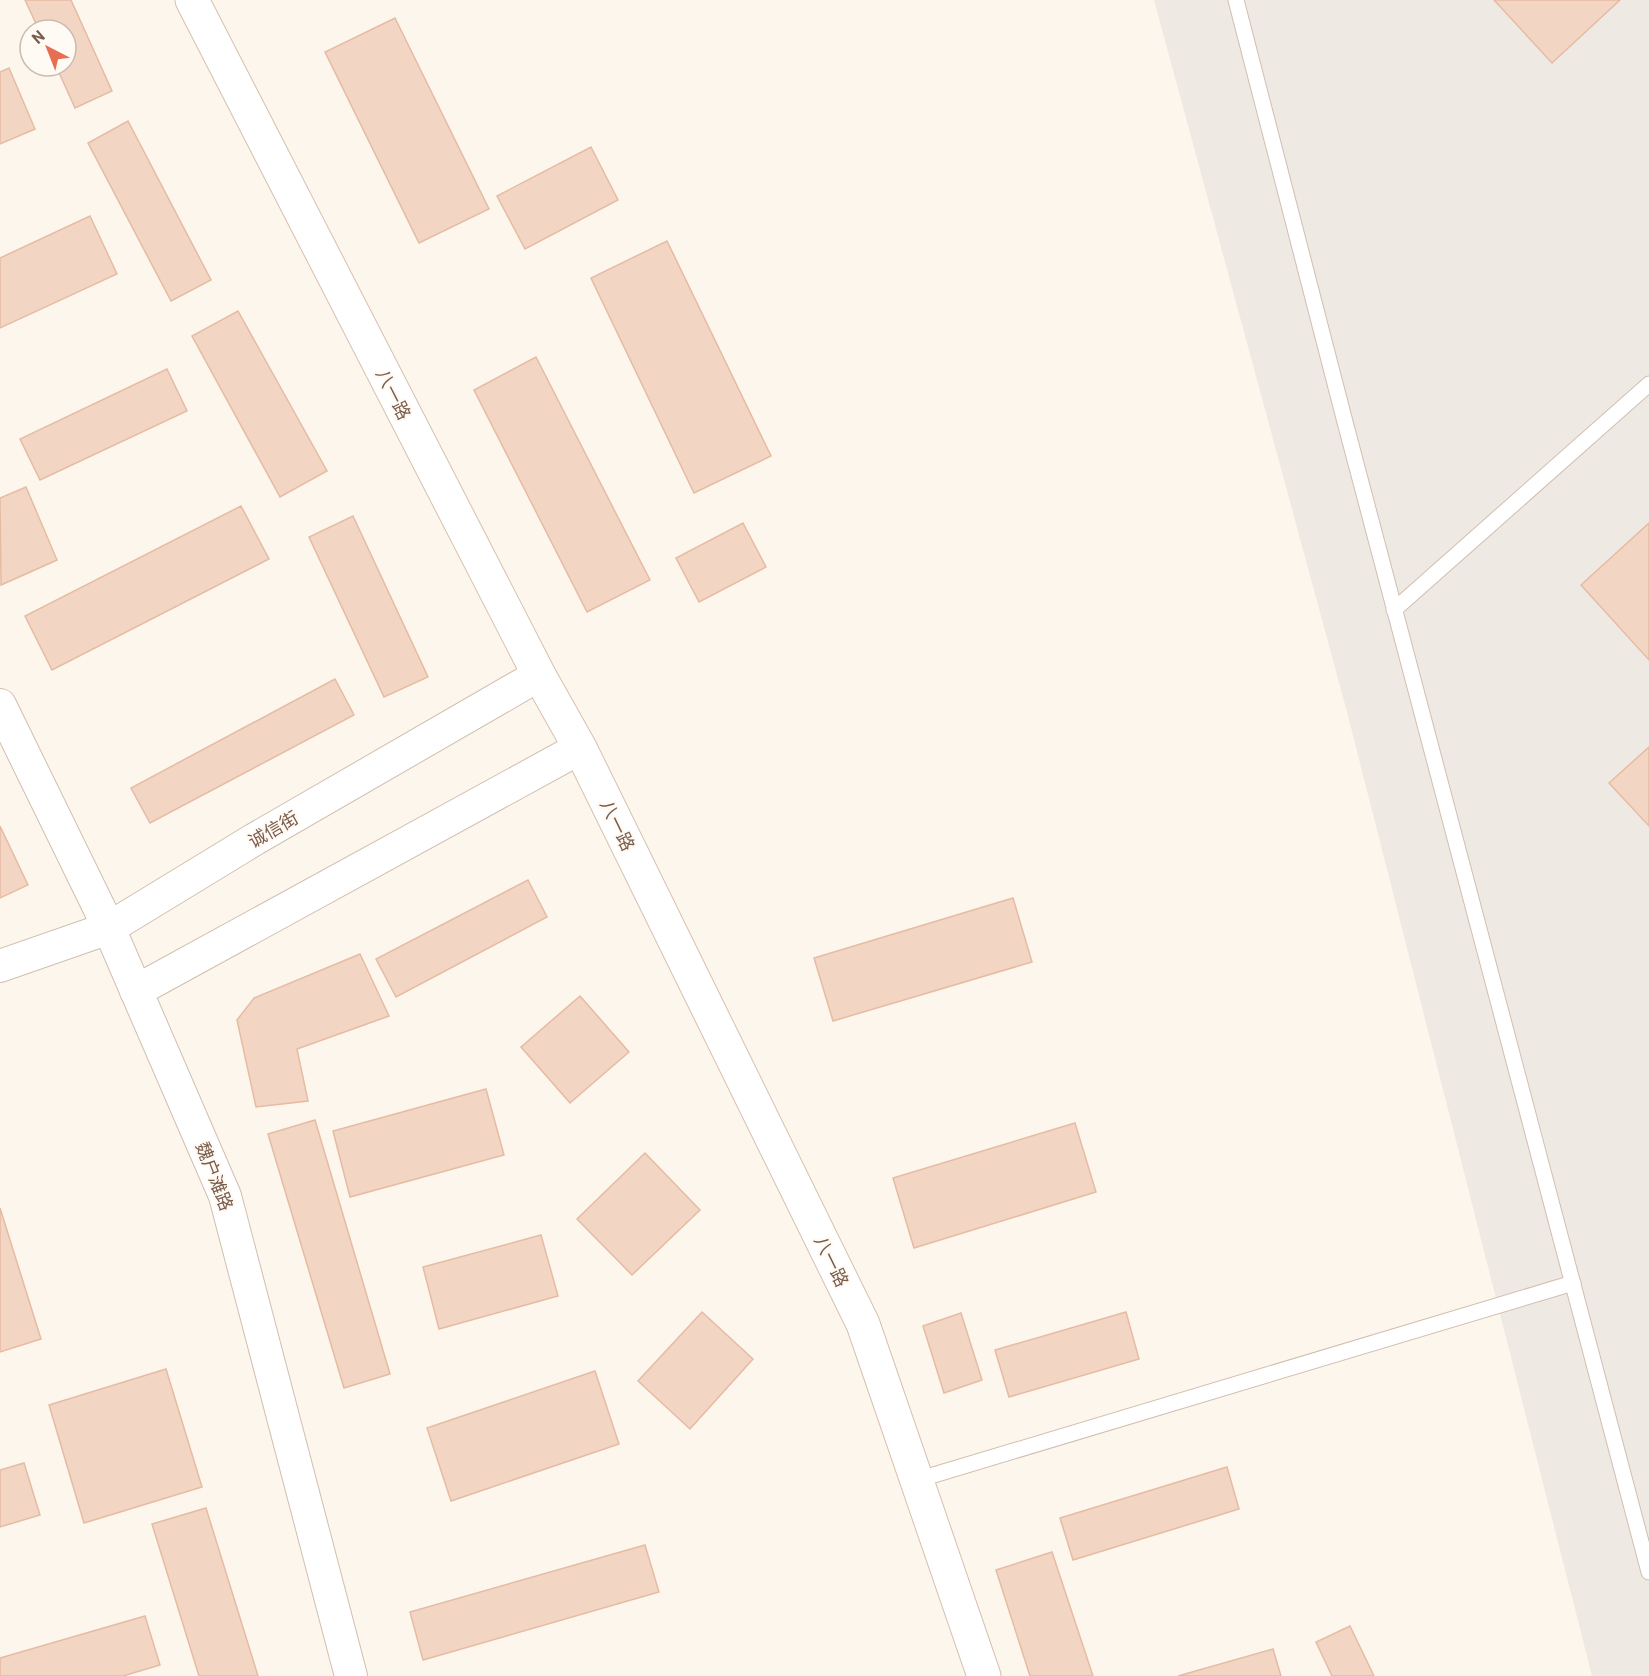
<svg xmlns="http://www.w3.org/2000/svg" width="1649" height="1676" viewBox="0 0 1649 1676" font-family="Barlow,'Noto Sans SC',sans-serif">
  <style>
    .industrial { fill: #efe9e4 }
    .building { fill: #f3d5c3; stroke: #e6bba3; stroke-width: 1.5 }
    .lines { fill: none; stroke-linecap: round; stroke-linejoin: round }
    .lane-casing { stroke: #d1beb0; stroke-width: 17 }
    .street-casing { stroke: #d1beb0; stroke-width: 34 }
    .secondary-casing { stroke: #d6c0b0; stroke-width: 35 }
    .lane { stroke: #fff; stroke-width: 15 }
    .street { stroke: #fff; stroke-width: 32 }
    .secondary { stroke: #fff; stroke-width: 33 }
    .labels { text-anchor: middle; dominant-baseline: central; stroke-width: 4.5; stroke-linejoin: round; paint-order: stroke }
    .street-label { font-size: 18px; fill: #7a5c4d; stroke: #fffaf3 }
  </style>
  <rect width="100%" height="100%" fill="#fdf6ec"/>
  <polygon class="industrial" points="1154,0 1649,0 1649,1676 1592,1676 1347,712"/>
  <g class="building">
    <polygon points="25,0 71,0 112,91 75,108 56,66 66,66 66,30 39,30"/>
    <polygon points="1494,0 1620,0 1552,63"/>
    <polygon points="395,18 489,209 419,243 325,52"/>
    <polygon points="9,68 35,129 0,144 0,72"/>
    <polygon points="128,121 211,280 171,301 88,143"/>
    <polygon points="591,147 618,200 525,249 497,196"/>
    <polygon points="90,216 117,274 0,328 0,258"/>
    <polygon points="667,241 771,456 694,493 591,278"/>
    <polygon points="238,311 327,471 280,497 192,336"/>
    <polygon points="536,357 650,580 587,612 474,390"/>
    <polygon points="167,369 187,411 40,480 20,439"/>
    <polygon points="26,487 57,560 1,585 0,498"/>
    <polygon points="241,506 269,559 52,670 25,616"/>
    <polygon points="353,516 428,677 384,697 309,537"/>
    <polygon points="743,523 766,567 699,602 676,558"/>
    <polygon points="1649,523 1649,660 1581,585"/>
    <polygon points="335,679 354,715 150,823 131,788"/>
    <polygon points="1649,747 1649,826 1609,783"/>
    <polygon points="0,826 28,885 0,898"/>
    <polygon points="528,880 547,917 396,997 376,959"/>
    <polygon points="1013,898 1032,962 833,1021 814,958"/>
    <polygon points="360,954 389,1016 297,1049 308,1101 256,1107 237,1020 254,998"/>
    <polygon points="580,996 629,1052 570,1103 521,1047"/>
    <polygon points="486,1089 504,1155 350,1197 333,1131"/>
    <polygon points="315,1120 390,1374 344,1388 268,1134"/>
    <polygon points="1075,1123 1096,1192 914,1248 893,1178"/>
    <polygon points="645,1153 700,1210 632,1275 577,1219"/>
    <polygon points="0,1208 41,1339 0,1352"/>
    <polygon points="541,1235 558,1296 439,1329 423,1267"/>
    <polygon points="702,1312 753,1359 690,1429 638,1381"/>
    <polygon points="1126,1312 1139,1359 1009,1397 995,1350"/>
    <polygon points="961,1313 982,1380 944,1393 923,1326"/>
    <polygon points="166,1369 202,1487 84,1523 49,1405"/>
    <polygon points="595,1371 619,1444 451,1501 427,1428"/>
    <polygon points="24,1463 40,1515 0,1527 0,1470"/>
    <polygon points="1227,1467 1239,1509 1073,1560 1060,1518"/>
    <polygon points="206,1508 258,1676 199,1676 152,1524"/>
    <polygon points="645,1545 659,1592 423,1660 410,1612"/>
    <polygon points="1052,1552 1093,1676 1030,1676 996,1570"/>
    <polygon points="145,1616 160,1665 123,1676 0,1676 0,1658"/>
    <polygon points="1350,1626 1374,1676 1332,1676 1316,1642"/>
    <polygon points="1273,1649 1281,1676 1178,1676"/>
  </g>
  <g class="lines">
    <g class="lane-casing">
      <g id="lane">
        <polyline points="1236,0 1345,422 1649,1572"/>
        <polyline points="1394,610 1649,384"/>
        <polyline points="917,1480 1573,1283"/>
      </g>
    </g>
    <g class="street-casing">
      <g id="street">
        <polyline points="0,705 109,928 225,1196 351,1676"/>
        <polyline points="0,966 109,928 255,839 539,675"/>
        <polyline points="136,991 580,748"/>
      </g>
    </g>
    <g class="secondary-casing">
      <polyline id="secondary" points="192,0 539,675 580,748 863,1324 984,1676"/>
    </g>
    <use href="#lane" class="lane"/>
    <use href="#street" class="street"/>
    <use href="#secondary" class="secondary"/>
  </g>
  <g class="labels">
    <g class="street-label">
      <text transform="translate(394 394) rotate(63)">八一路</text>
      <text transform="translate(618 825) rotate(64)">八一路</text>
      <text transform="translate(273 829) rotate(-30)">诚信街</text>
      <text transform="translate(215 1176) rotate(69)">魏户滩路</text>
      <text transform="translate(832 1261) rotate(64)">八一路</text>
    </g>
  </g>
  <g transform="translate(48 48) rotate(318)"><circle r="28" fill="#fffaf3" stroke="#cabbb1" stroke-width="1.5"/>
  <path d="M0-4.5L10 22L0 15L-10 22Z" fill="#e76f51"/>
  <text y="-9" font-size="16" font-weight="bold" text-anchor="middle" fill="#7a5c4d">N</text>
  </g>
</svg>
